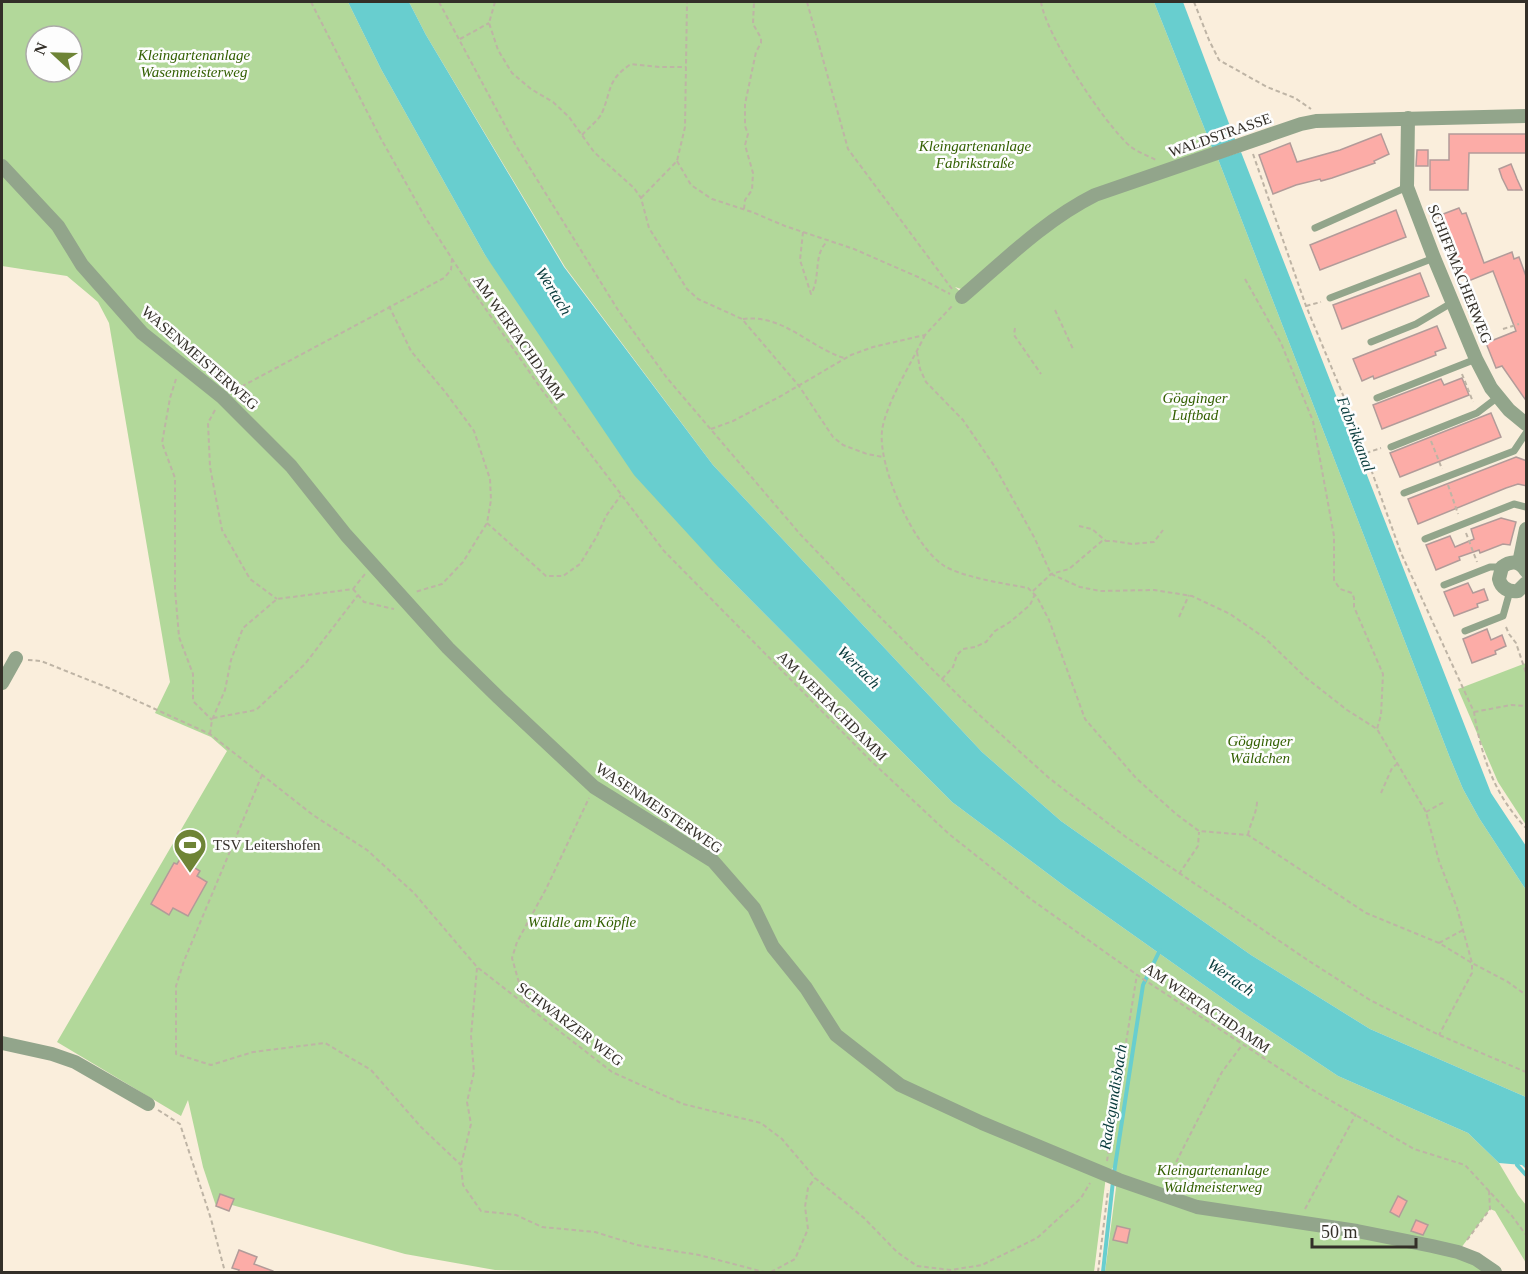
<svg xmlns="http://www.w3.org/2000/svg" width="1528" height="1274" viewBox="0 0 1528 1274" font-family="Georgia,serif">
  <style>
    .green { fill: #b2d89a; fill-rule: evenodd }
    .water { fill: #68cecf }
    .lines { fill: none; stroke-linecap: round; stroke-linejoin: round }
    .stream { stroke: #68cecf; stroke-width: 4 }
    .building { fill: #fcaca7; stroke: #b29b99; stroke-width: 1.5 }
    .path { stroke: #beb4a5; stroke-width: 2; stroke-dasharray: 4.5 3; stroke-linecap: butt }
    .service { stroke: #92a58b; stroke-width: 7 }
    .minor { stroke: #92a58b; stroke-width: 14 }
    .labels { text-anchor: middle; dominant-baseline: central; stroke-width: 5; stroke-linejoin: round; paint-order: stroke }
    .park-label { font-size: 15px; font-style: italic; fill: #325f00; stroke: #fdfdfd }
    .street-label { font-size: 15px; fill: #332f28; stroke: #fdfdfd }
    .poi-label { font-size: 15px; fill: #332f28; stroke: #fdfdfd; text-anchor: start }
    .water-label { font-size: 16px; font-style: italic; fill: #06393a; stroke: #fdfdfd }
  </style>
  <rect width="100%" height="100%" fill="#faeedc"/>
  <g class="green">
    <path d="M2,2H348L381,69L485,255L721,570L952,802L1067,888L1242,1012L1338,1076L1468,1133L1499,1163L1518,1195L1526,1205V1263L1495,1211L1490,1209L1458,1252L1492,1272H1105L1117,1180L1115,1165L1106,1176L1094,1272H614L495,1270L405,1254L232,1205L229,1211L216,1206L203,1167L188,1100L181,1116L57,1042L227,751L211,737L155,713L170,682L109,323L98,302L67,276L2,266ZM36,36H72V72H36Z"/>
    <polygon points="409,2 1154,2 1213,150 1209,155 1094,193 1045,224 968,286 961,289 955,287 968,298 967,297 1077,207 1095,195 1218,159 1450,758 1463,789 1479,818 1526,890 1526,1097 1370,1029 1251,955 1061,821 982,752 713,465 565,267 426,35"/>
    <polygon points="1473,293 1480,310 1471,313 1473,319 1482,316 1488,329 1476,333 1462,298"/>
    <polygon points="1526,663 1526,825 1498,782 1458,689"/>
  </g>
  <g class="water">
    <polygon points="348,2 409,2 426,35 564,267 713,465 982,752 1061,821 1251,955 1370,1029 1526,1097 1526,1169 1522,1165 1499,1163 1468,1133 1338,1076 1242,1012 1067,888 952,802 721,570 634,475 485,255 381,69"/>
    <polygon points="1154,2 1183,2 1236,142 1213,150"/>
    <polygon points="1241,152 1491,793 1526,846 1526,890 1479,818 1463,789 1450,758 1218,159"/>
  </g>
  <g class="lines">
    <g class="stream">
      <polyline points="1517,1162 1517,1165 1526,1175"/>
      <polyline points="1114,1173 1143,985 1160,950"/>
      <polyline points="1103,1272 1113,1181"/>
    </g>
  </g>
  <g class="building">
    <polygon points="1381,134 1389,154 1374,161 1375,163 1332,178 1321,181 1320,179 1296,185 1273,194 1259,155 1290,143 1297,162 1340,150"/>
    <polygon points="1449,134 1527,134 1527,153 1469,153 1468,190 1430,190 1430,160 1449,160"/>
    <polygon points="1417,150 1428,150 1428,166 1416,166"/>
    <polygon points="1511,164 1517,179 1522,190 1508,190 1502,178 1499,169"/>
    <polygon points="1459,208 1462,214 1466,213 1484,263 1512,252 1514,259 1519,257 1527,279 1527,402 1502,366 1496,368 1486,343 1516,331 1493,271 1466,282 1465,277 1461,278 1445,235 1438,216"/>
    <polygon points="1396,210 1406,237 1320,270 1310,245"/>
    <polygon points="1420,273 1429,296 1342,329 1333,305"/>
    <polygon points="1437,326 1446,348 1435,352 1436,355 1374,379 1373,376 1362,381 1353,359"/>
    <polygon points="1462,378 1469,395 1382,429 1373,405 1441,379 1444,385"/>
    <polygon points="1491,413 1501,437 1400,477 1390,453"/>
    <polygon points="1516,457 1527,461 1527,486 1518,484 1506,488 1418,524 1408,499"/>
    <polygon points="1501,518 1516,522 1510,545 1503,544 1480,553 1479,550 1459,557 1460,560 1436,570 1426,545 1450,536 1455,547 1474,539 1471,529"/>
    <polygon points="1468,583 1473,593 1484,589 1488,600 1477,604 1478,607 1454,616 1444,592"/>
    <polygon points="1487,629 1491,640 1502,635 1506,646 1495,651 1496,654 1472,663 1463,639"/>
    <polygon points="180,859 200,871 197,876 207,882 188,916 173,908 169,915 151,904 174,863 177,864"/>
    <polygon points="220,1194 234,1199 229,1211 216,1206"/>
    <polygon points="1398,1196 1407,1201 1399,1217 1390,1212"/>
    <polygon points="1416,1220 1428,1225 1423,1235 1411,1231"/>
    <polygon points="1117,1226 1130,1229 1127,1243 1113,1240"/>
    <polygon points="239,1250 257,1257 254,1264 273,1271 273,1272 238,1272 239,1270 232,1268"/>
  </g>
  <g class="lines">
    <g class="path">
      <polyline points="311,2 380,137 425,217 471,288 542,390 664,551 870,760 949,834 1032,900 1143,979 1311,1089 1414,1149 1465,1165 1512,1216 1526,1235"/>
      <polyline points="439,2 515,144 618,310 667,378 800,534 866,603 964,701 1049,778 1126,837 1309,961 1370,1000 1439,1035 1526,1072"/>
      <polyline points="495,2 489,23 498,50 512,73 531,89 553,102 569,117 594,152 634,188 641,198 649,228 687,289 698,299 742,319 799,386 833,437 843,445 867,454 883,457"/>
      <polyline points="807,2 848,149 952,289"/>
      <path d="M1041,2C1046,35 1104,124 1131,147C1138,152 1148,156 1156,160"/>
      <polyline points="1194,2 1209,40 1219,60 1267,87 1295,98 1311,109"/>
      <polyline points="460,39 489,23"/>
      <path d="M582,135C588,128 598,121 602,113C612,89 607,80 631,64L659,67H686"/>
      <path d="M1253,154L1306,306L1353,419L1401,553L1474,712C1481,756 1495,796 1526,828"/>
      <polyline points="677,161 691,185 712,199 752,212 785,226 854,249 918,277 950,294"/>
      <polyline points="641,198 677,161 685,127 687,2"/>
      <polyline points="744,209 745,200 752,190 753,173 745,145 748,134 745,126 745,104 756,52 761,43 761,38 753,24 754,2"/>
      <path d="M803,232L800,260L811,294C821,278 813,254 827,242"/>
      <polyline points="1245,279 1281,343 1313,421 1334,536 1334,580 1340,589 1352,593 1354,598 1354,607 1383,674 1381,715 1377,729"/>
      <polyline points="389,306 411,351 446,393 474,431 490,479 491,500 487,523 463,562 442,584 415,592"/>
      <polyline points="1306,306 1321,302"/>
      <polyline points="1055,310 1073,349"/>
      <path d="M743,319C783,314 809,347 844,358"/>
      <polyline points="1015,328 1014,335 1041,374"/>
      <polyline points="1503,329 1519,324"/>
      <path d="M925,335C913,360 885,405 882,431C878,467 913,545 943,565C960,577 1007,584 1028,588L1037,597L1049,620L1085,719L1136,778L1176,814L1199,831L1248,835L1366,913L1439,943L1472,963V973L1439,1035"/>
      <polyline points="917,352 920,369 926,382 963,420 995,467 1034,537 1051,574 1080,587 1100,591 1154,590 1192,596 1230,614 1265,638 1305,677 1347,710 1377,729 1426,812 1439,861 1457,908 1472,963 1508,982 1526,995"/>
      <polyline points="1462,374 1473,402"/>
      <polyline points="176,379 170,398 162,443 175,478 175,589 179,637 193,674 193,701 212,720"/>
      <polyline points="235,390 444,278 451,270 452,259"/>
      <polyline points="215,410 208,423 210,467 222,530 250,579 277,599"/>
      <polyline points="711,429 733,421 781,396 851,355 873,347 925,335 953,305"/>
      <polyline points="1431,441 1442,469"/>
      <polyline points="1366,453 1381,448"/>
      <polyline points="1448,485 1458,514"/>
      <polyline points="487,523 546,576 563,576 580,564 597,536 606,516 621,495"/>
      <polyline points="1079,526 1092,529 1106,541"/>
      <polyline points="1466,533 1477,562"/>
      <polyline points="353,589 364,602 394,609"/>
      <polyline points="1033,591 1051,574 1069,569 1102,541 1113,541 1132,544 1154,542 1163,530"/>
      <polyline points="1179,617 1189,595"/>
      <polyline points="1506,627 1509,634 1516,643 1526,673"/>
      <polyline points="28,660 41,661 111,689 210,734 313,815 367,850 414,893 477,967 612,1072 683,1104 761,1123 782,1139 815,1178 864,1218 897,1252 917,1266 951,1270 982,1265 1037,1238 1081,1198 1090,1183"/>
      <polyline points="942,679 953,667 957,655 963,649 975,647 986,642 995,631 1010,622 1030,605 1035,594"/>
      <polyline points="1474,712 1511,705 1526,706"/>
      <polyline points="213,718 256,710 305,664 358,595"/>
      <polyline points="210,734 212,720 225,690 231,660 243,628 277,599 353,589 365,574"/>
      <polyline points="262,775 184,961 176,986 176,1054 211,1065 253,1052 325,1043 371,1070 421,1127 461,1165"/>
      <polyline points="1381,793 1392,768 1398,763"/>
      <polyline points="1426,812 1444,802"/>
      <path d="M1248,835C1250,823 1257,813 1257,801"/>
      <polyline points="1179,874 1198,846 1199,832"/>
      <polyline points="1439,943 1463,930"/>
      <polyline points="477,968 471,1036 474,1072 467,1102 471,1124 461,1165 463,1185 481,1211 516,1215 542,1227 595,1232 637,1245 699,1255 764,1272"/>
      <polyline points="525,1004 512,958 517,942 546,889 589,798"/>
      <polyline points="158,1110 180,1124 211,1219 225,1272"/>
      <polyline points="1107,1161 1137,974"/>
      <polyline points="1166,1182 1222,1072 1242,1045"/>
      <polyline points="1305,1209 1356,1114"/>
      <polyline points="1467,1240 1490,1209 1489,1190"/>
      <polyline points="771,1272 795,1259 808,1229 805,1207 808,1188 815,1178"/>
      <polyline points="1098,1272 1108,1190"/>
    </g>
    <g class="service">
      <polyline points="1315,228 1407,187"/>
      <polyline points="1330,298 1434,258"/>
      <polyline points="1371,342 1416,324 1453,302"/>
      <polyline points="1377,398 1476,359"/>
      <polyline points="1391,447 1477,413 1498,397"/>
      <polyline points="1404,493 1514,451 1526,433"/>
      <polyline points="1425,539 1514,504 1526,507"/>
      <polyline points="1444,585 1490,567 1502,567"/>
      <polyline points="1465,631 1503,616 1510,591"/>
    </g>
    <g class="minor">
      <polyline points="1408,118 1407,187 1434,258 1476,359 1491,388 1509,410 1526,424"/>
      <polyline points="2,166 58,226 82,265 142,333 222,397 291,466 346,535 448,648 499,698 594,787 713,861 754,908 773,947 806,988 836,1035 900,1085 982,1123 1119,1180 1197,1207 1357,1231 1432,1246 1458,1252 1476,1259 1495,1272"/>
      <path d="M962,297C1004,261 1045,220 1095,195L1301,124L1316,121L1526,116"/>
      <polyline points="1519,563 1526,529"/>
      <path d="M1526,571C1520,561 1511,560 1502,567L1499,579C1501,588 1508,592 1518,591L1526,583"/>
      <polyline points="2,683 16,658"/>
      <polyline points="2,1043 52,1054 75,1062 148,1104"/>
    </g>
  </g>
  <defs>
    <g id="stadium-pin" transform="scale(1.725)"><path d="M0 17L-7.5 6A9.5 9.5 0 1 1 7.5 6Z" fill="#6e8436" stroke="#fdfdfd"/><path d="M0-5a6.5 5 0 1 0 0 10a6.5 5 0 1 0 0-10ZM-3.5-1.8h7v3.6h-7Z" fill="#fff"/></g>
  </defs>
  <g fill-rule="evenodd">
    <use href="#stadium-pin" x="190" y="845"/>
  </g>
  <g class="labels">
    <g class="park-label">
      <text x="194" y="55">Kleingartenanlage<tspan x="194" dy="17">Wasenmeisterweg</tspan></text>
      <text x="975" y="146">Kleingartenanlage<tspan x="975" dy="17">Fabrikstraße</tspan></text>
      <text x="1195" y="398">Gögginger<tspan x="1195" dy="17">Luftbad</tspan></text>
      <text x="1260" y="741">Gögginger<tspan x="1260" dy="17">Wäldchen</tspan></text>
      <text x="582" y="922">Wäldle am Köpfle</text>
      <text x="1213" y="1170">Kleingartenanlage<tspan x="1213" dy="17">Waldmeisterweg</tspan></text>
    </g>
    <g class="street-label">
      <text transform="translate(1220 135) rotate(-19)">WALDSTRASSE</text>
      <text transform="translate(1460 274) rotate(68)">SCHIFFMACHERWEG</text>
      <text transform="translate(519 338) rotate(55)">AM WERTACHDAMM</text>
      <text transform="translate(200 358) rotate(41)">WASENMEISTERWEG</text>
      <text transform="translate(832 706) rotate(45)">AM WERTACHDAMM</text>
      <text transform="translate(659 808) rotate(34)">WASENMEISTERWEG</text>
      <text transform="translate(1207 1008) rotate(34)">AM WERTACHDAMM</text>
      <text transform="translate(570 1024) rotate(37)">SCHWARZER WEG</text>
    </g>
    <g class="poi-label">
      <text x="213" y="845">TSV Leitershofen</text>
    </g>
    <g class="water-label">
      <text transform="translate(554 291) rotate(58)">Wertach</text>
      <text transform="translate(1356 434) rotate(69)">Fabrikkanal</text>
      <text transform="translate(859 667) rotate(45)">Wertach</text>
      <text transform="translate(1231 977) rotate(35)">Wertach</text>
      <text transform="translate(1113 1097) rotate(-81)">Radegundisbach</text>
    </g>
  </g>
  <rect width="1528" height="1274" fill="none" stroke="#332f28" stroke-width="6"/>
  <g transform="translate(54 54) rotate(292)"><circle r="28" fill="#fdfdfd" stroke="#acaba8" stroke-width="1.5"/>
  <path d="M0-4.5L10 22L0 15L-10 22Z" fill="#6e8436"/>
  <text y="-9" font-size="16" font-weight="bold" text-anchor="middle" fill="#332f28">N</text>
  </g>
  <path d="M1312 1238v9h104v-9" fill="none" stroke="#332f28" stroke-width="3"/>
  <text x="1321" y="1238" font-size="18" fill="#332f28" stroke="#fdfdfd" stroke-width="4.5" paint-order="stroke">50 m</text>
</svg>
